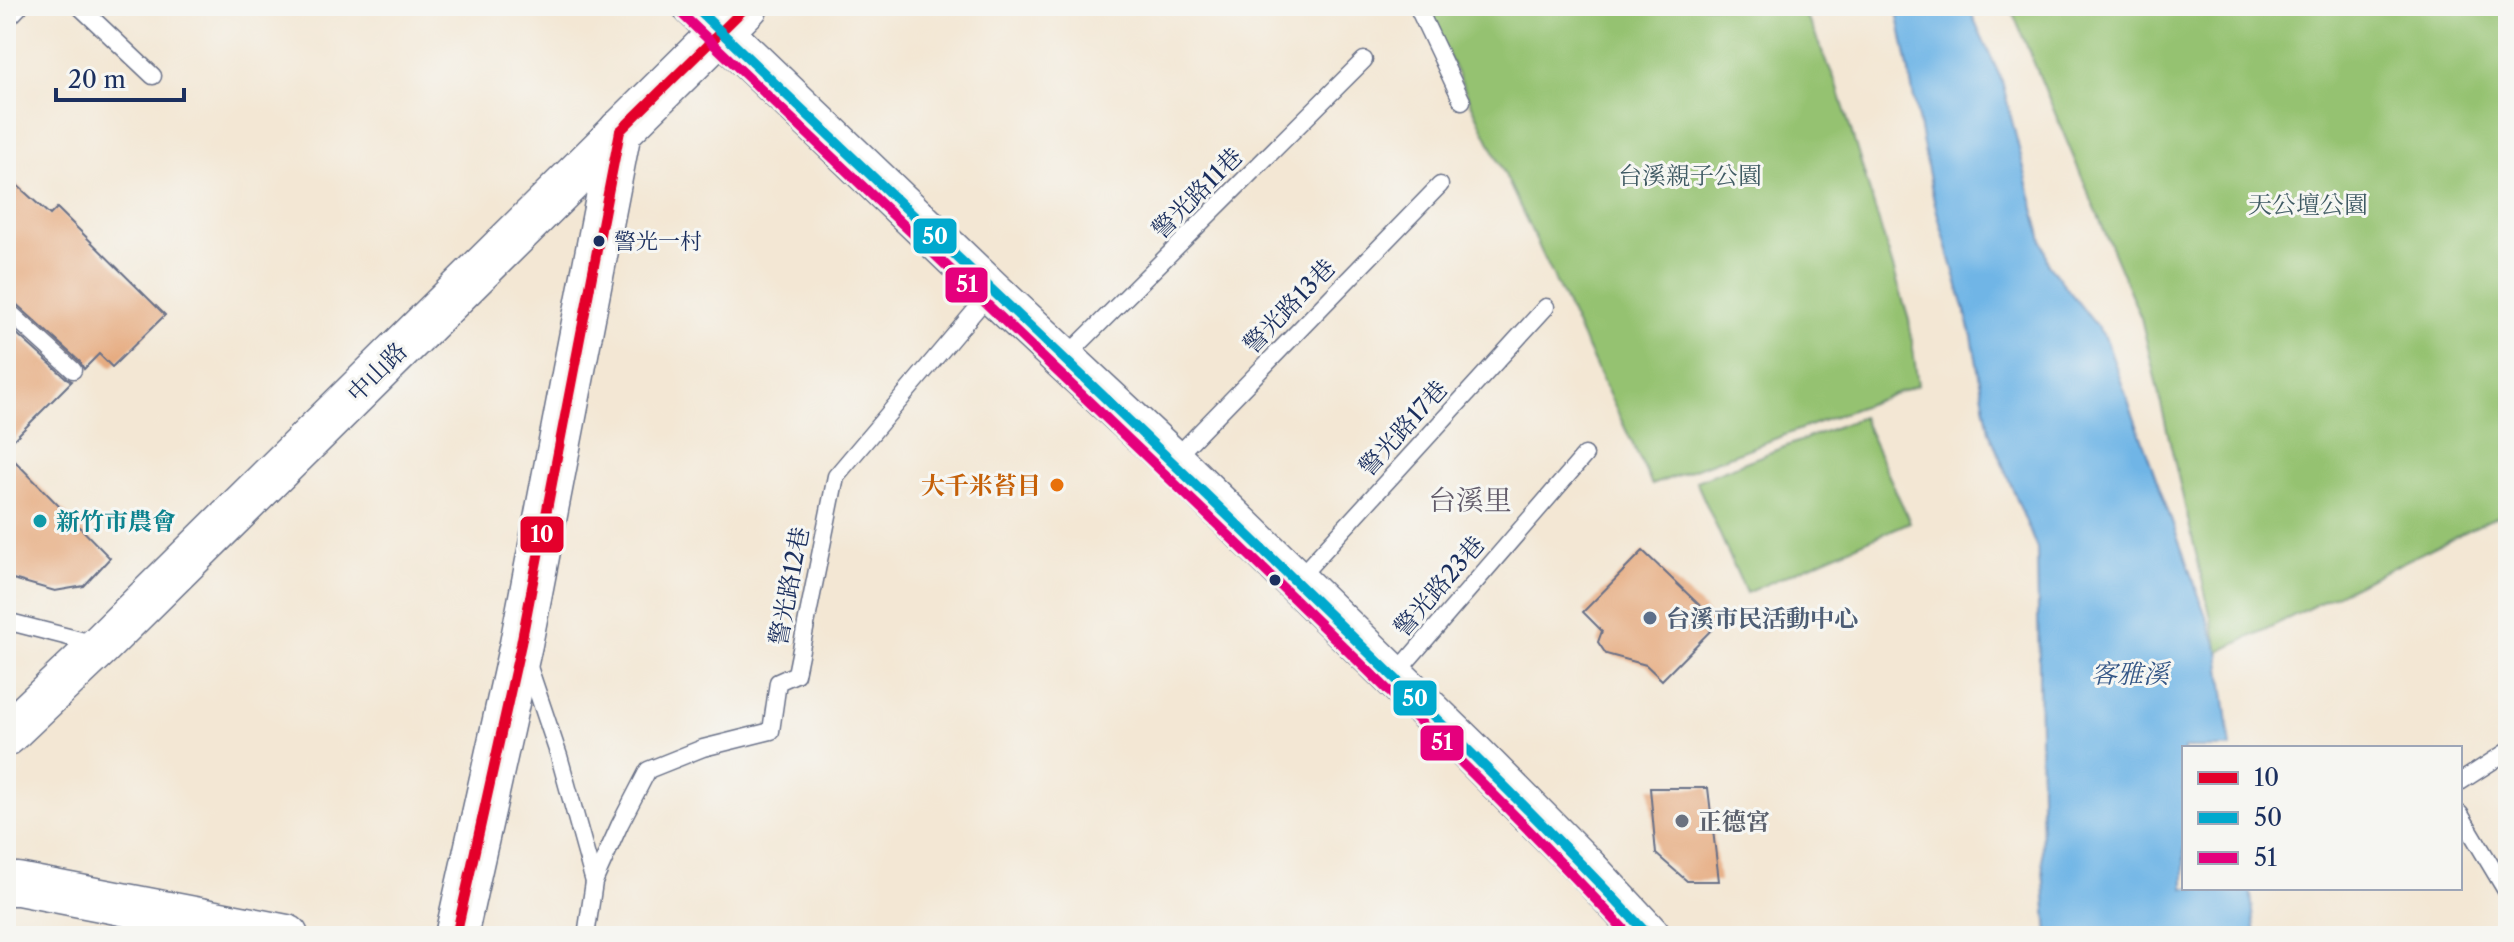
<svg xmlns="http://www.w3.org/2000/svg" width="2514" height="942" viewBox="0 0 2514 942" font-family="'Libre Caslon Text','Noto Serif TC',serif">
  <style>
    .green { fill: #95c271; stroke: #587868; stroke-width: 2 }
    .water { fill: #70b5e6; stroke: #4672a2; stroke-width: 2 }
    .building { fill: #e6ac81 }
    .lines { fill: none; stroke-linecap: round; stroke-linejoin: round }
    .service-casing { stroke: #676f87; stroke-width: 19 }
    .tertiary-casing { stroke: #676f87; stroke-width: 45 }
    .service { stroke: #fff; stroke-width: 16 }
    .tertiary { stroke: #fff; stroke-width: 42 }
    .bus-1-casing { stroke: #f6f6f2; stroke-width: 16 }
    .bus-2-casing { stroke: #f6f6f2; stroke-width: 16 }
    .bus-3-casing { stroke: #f6f6f2; stroke-width: 16 }
    .bus-1 { stroke: #e4002b; stroke-width: 10 }
    .bus-2 { stroke: #00a9ce; stroke-width: 10 }
    .bus-3 { stroke: #e5007d; stroke-width: 10 }
    .bus-dot { fill: #1b2f5e; stroke: #f6f6f2; stroke-width: 3 }
    .food-dot { fill: #e8710a; stroke: #f6f6f2; stroke-width: 3 }
    .culture-dot { fill: #0f9aa8; stroke: #f6f6f2; stroke-width: 3 }
    .service-dot { fill: #5c6f8a; stroke: #f6f6f2; stroke-width: 3 }
    .worship-dot { fill: #6b7280; stroke: #f6f6f2; stroke-width: 3 }
    .labels { text-anchor: middle; dominant-baseline: central; stroke-width: 6; stroke-linejoin: round; paint-order: stroke }
    .bus-label { font-size: 22px; fill: #1b2f5e; stroke: #f6f6f2; text-anchor: start }
    .park-label { font-size: 24px; fill: #405b64; stroke: #f6f6f2 }
    .street-label { font-size: 24px; fill: #1b2f5e; stroke: #f6f6f2 }
    .food-label { font-size: 24px; font-weight: bold; fill: #c56008; stroke: #f6f6f2; text-anchor: end }
    .culture-label { font-size: 24px; font-weight: bold; fill: #0d838f; stroke: #f6f6f2; text-anchor: start }
    .service-label { font-size: 24px; font-weight: bold; fill: #4e5e75; stroke: #f6f6f2; text-anchor: start }
    .worship-label { font-size: 24px; font-weight: bold; fill: #5b616d; stroke: #f6f6f2; text-anchor: start }
    .water-label { font-size: 26px; font-style: italic; fill: #355787; stroke: #f6f6f2 }
    .quarter-label { font-size: 28px; fill: #625b6a; stroke: #f6f6f2 }
    .line-badge { stroke: #f6f6f2; stroke-width: 3 }
    .badge-label { font-size: 22px; text-anchor: middle; font-weight: bold; fill: #fff }
  </style>
  <rect width="100%" height="100%" fill="#f6f6f2"/>
  <filter id="ink" filterUnits="userSpaceOnUse"><feTurbulence type="fractalNoise" baseFrequency=".0125" numOctaves="2"/><feDisplacementMap in="SourceGraphic" scale="16" xChannelSelector="R" yChannelSelector="G"/><feConvolveMatrix kernelMatrix="1 2 1 2 8 2 1 2 1" color-interpolation-filters="sRGB"/></filter>
  <filter id="wash" filterUnits="userSpaceOnUse"><feTurbulence type="fractalNoise" baseFrequency=".006" numOctaves="4" result="noise"/><feDisplacementMap in="SourceGraphic" scale="32" xChannelSelector="R" yChannelSelector="G"/><feGaussianBlur stdDeviation="1.8" result="paint"/><feColorMatrix in="noise" values="0 0 0 0 0 0 0 0 0 0 0 0 0 0 0 0 0 1.4 0 .05"/><feComposite in="paint" operator="in"/></filter>
  <g filter="url(#wash)">
    <rect width="100%" height="100%" fill="#f3e7d4"/>
    <g class="green">
      <polygon points="1425,6 1798,6 1810,23 1837,85 1909,320 1918,385 1652,485"/>
      <polygon points="2010,6 2508,6 2508,511 2219,652 2141,318"/>
      <polygon points="1862,417 1910,522 1746,593 1696,481"/>
    </g>
    <polygon class="water" points="1896,6 1968,6 2002,81 2048,264 2105,337 2219,652 2231,748 2184,748 2184,888 2250,888 2256,936 2048,936 2042,856 2037,549 1989,431 1972,336 1934,201"/>
    <g id="blocks">
      <g class="building">
        <polygon points="6,175 50,215 57,208 165,315 112,367 99,354 84,369 80,362 13,301 6,298"/>
        <polygon points="6,324 66,378 72,381 6,447"/>
        <polygon points="6,452 110,558 84,586 55,591 6,577"/>
        <polygon points="1643,551 1718,623 1662,680 1646,665 1606,654 1598,642 1602,631 1583,612"/>
        <polygon points="1650,788 1708,788 1719,881 1687,881 1656,854"/>
      </g>
    </g>
  </g>
  <g filter="url(#ink)">
    <use href="#blocks" fill-opacity="0" stroke="#676f87" stroke-width="2"/>
    <g class="lines">
      <g class="service-casing">
        <g id="service">
          <polyline points="79,6 153,76"/>
          <polyline points="1417,6 1462,101"/>
          <polyline points="6,21 20,6"/>
          <polyline points="6,309 73,370"/>
          <polyline points="1065,358 1364,60"/>
          <polyline points="1174,459 1440,185"/>
          <polyline points="1296,581 1546,307"/>
          <polyline points="6,621 96,644"/>
          <polyline points="528,664 559,756 594,882 586,936"/>
          <polyline points="1394,676 1585,455"/>
          <polyline points="2460,782 2508,751"/>
          <polyline points="2460,814 2508,894"/>
          <polyline points="594,882 620,824 648,770 703,748 771,731 778,682 796,674 836,476 990,293"/>
        </g>
      </g>
      <g class="tertiary-casing">
        <g id="tertiary">
          <polyline points="694,6 991,291 1173,461 1468,749 1586,868 1649,936"/>
          <polyline points="6,735 101,645 747,6"/>
          <polyline points="6,884 18,884 287,936"/>
          <polyline points="456,936 521,644 620,131"/>
        </g>
      </g>
      <use href="#service" class="service"/>
      <use href="#tertiary" class="tertiary"/>
      <g class="bus-1-casing">
        <g id="bus-1">
          <polyline points="620,131 747,6"/>
          <polyline points="456,936 521,644 620,131"/>
        </g>
      </g>
      <g class="bus-2-casing">
        <path id="bus-2" d="M694,6C905,209 1119,408 1328,613C1437,719 1546,825 1649,936"/>
      </g>
      <g class="bus-3-casing">
        <path id="bus-3" d="M684,16C895,218 1108,417 1317,621C1423,724 1529,827 1630,936"/>
      </g>
      <use href="#bus-1" class="bus-1"/>
      <use href="#bus-2" class="bus-2"/>
      <use href="#bus-3" class="bus-3"/>
    </g>
  </g>
  <g class="bus-dot">
    <circle cx="599" cy="241" r="7"/>
    <circle cx="1275" cy="580" r="7"/>
  </g>
  <circle class="food-dot" cx="1057" cy="485" r="8"/>
  <circle class="culture-dot" cx="40" cy="521" r="8"/>
  <circle class="service-dot" cx="1650" cy="618" r="8"/>
  <circle class="worship-dot" cx="1682" cy="821" r="8"/>
  <g class="labels">
    <g class="bus-label">
      <text x="614" y="241">警光一村</text>
    </g>
    <g class="park-label">
      <text x="1690" y="175">台溪親子公園</text>
      <text x="2308" y="204">天公壇公園</text>
    </g>
    <g class="street-label">
      <text transform="translate(1197 193) rotate(-45)">警光路11巷</text>
      <text transform="translate(1289 306) rotate(-46)">警光路13巷</text>
      <text transform="translate(377 372) rotate(-45)">中山路</text>
      <text transform="translate(1403 428) rotate(-48)">警光路17巷</text>
      <text transform="translate(789 586) rotate(-79)">警光路12巷</text>
      <text transform="translate(1439 586) rotate(-49)">警光路23巷</text>
    </g>
    <g class="food-label">
      <text x="1041" y="485">大千米苔目</text>
    </g>
    <g class="culture-label">
      <text x="56" y="521">新竹市農會</text>
    </g>
    <g class="service-label">
      <text x="1666" y="618">台溪市民活動中心</text>
    </g>
    <g class="worship-label">
      <text x="1698" y="821">正德宮</text>
    </g>
    <g class="water-label">
      <text x="2130" y="674">客雅溪</text>
    </g>
    <g class="quarter-label">
      <text x="1470" y="500">台溪里</text>
    </g>
  </g>
  <g class="line-badge">
    <rect x="912" y="217" width="46" height="38" rx="8" fill="#00a9ce"/>
    <rect x="944" y="266" width="45" height="38" rx="8" fill="#e5007d"/>
    <rect x="519" y="515" width="46" height="39" rx="8" fill="#e4002b"/>
    <rect x="1392" y="679" width="46" height="38" rx="8" fill="#00a9ce"/>
    <rect x="1419" y="724" width="46" height="38" rx="8" fill="#e5007d"/>
  </g>
  <g class="badge-label">
    <text x="935" y="244">50</text>
    <text x="967" y="292">51</text>
    <text x="542" y="542">10</text>
    <text x="1415" y="706">50</text>
    <text x="1442" y="750">51</text>
  </g>
  <rect width="2514" height="942" fill="none" stroke="#f6f6f2" stroke-width="32"/>
  <rect x="2182" y="746" width="280" height="144" fill="#f6f6f2" stroke="#9ea6b7" stroke-width="2"/>
  <rect x="2198" y="772" width="40" height="12" fill="#e4002b" stroke="#9ea6b7" stroke-width="2"/>
  <text x="2254" y="786" font-size="24" fill="#1b2f5e">10</text>
  <rect x="2198" y="812" width="40" height="12" fill="#00a9ce" stroke="#9ea6b7" stroke-width="2"/>
  <text x="2254" y="826" font-size="24" fill="#1b2f5e">50</text>
  <rect x="2198" y="852" width="40" height="12" fill="#e5007d" stroke="#9ea6b7" stroke-width="2"/>
  <text x="2254" y="866" font-size="24" fill="#1b2f5e">51</text>
  <path d="M56 88v12h128v-12" fill="none" stroke="#1b2f5e" stroke-width="4"/>
  <text x="68" y="88" font-size="24" fill="#1b2f5e" stroke="#f6f6f2" stroke-width="6" paint-order="stroke">20 m</text>
</svg>
